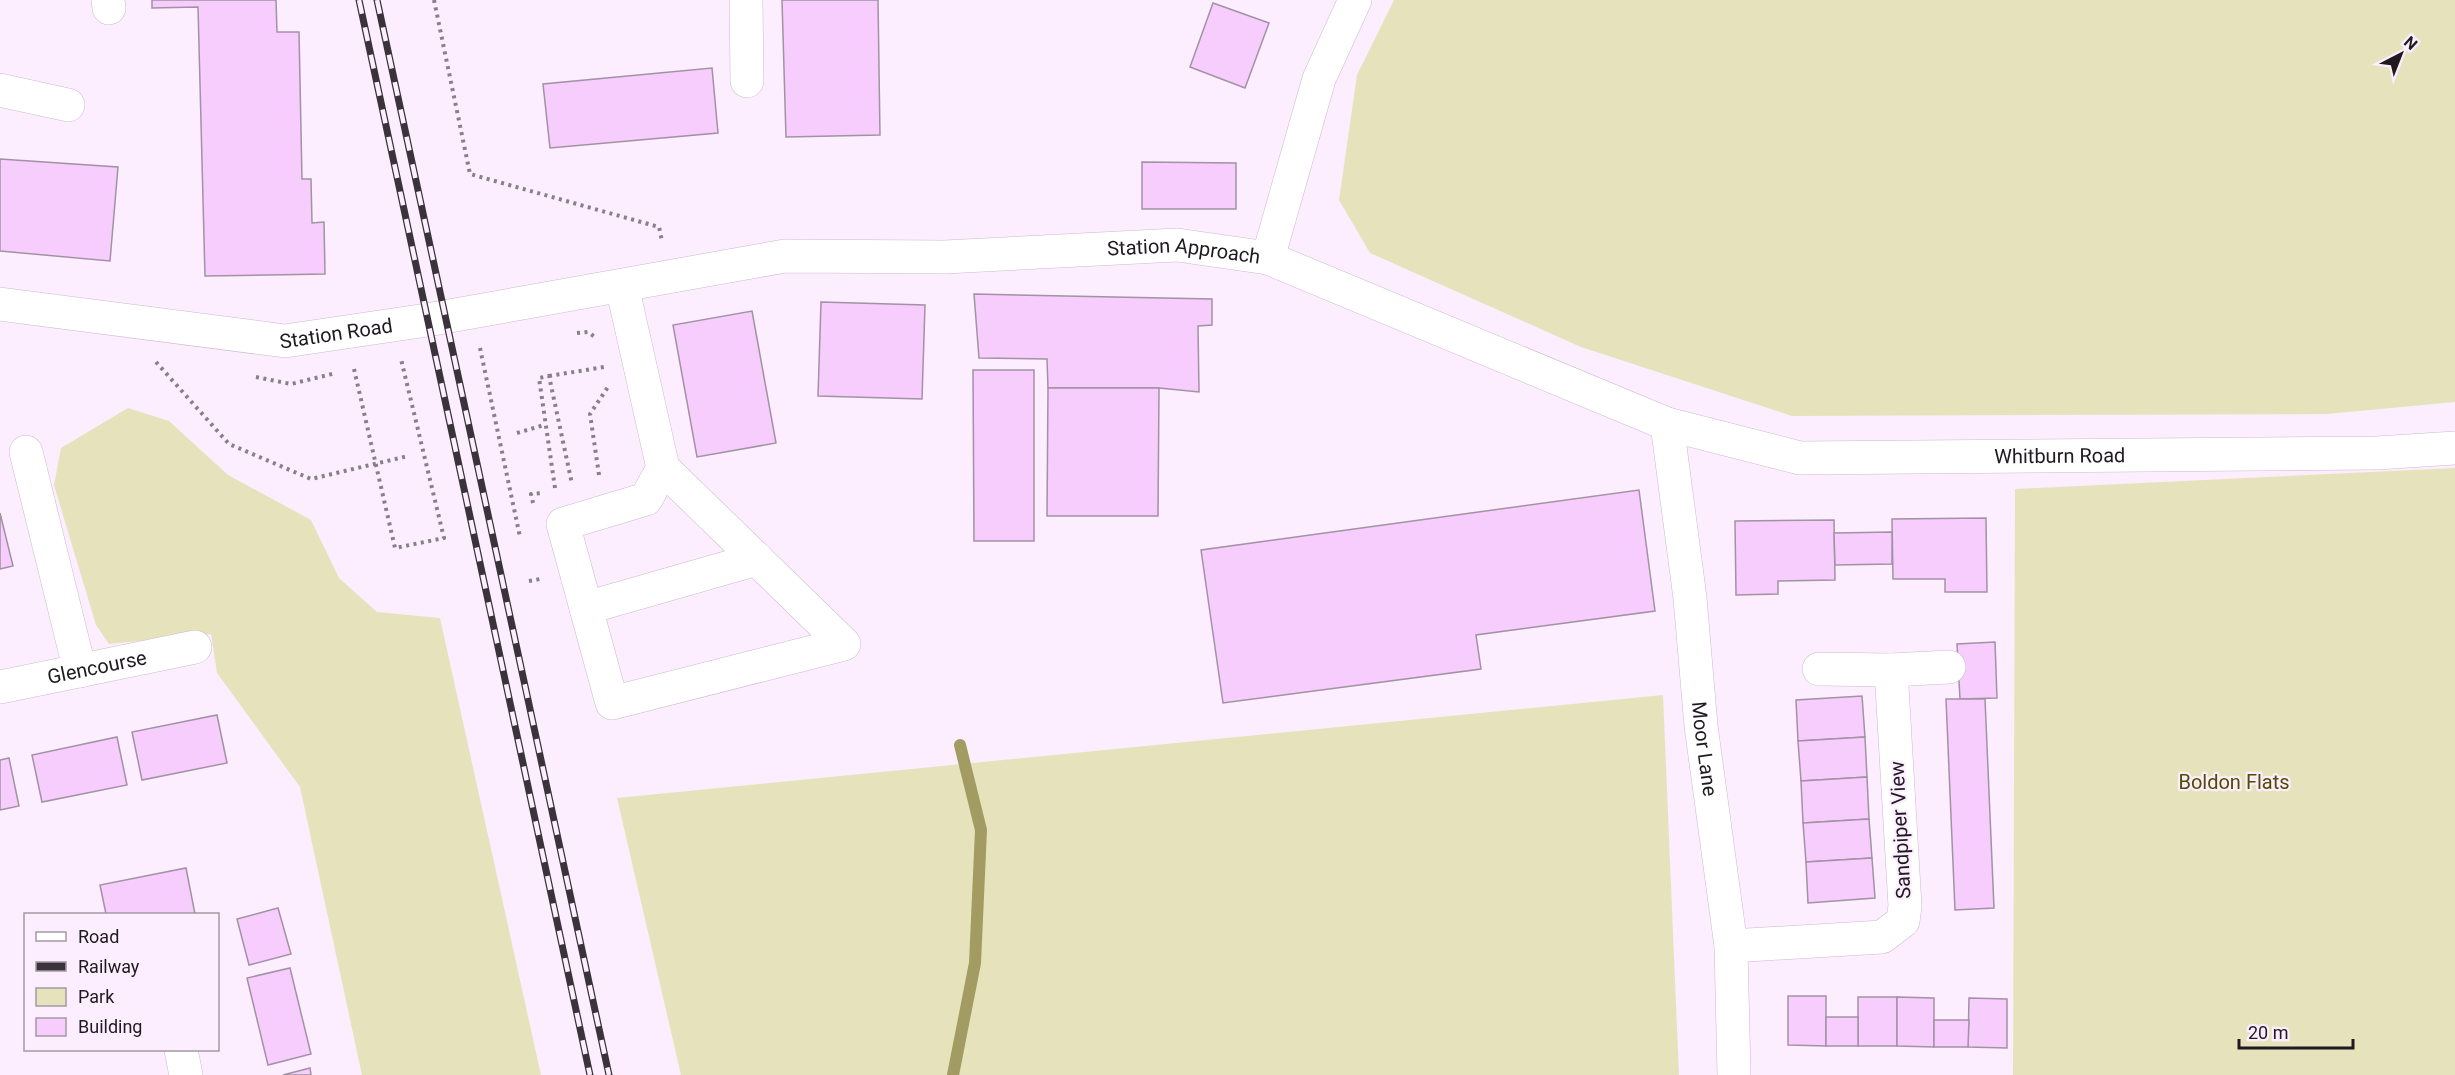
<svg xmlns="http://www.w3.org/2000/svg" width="2455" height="1075" viewBox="0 0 2455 1075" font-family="Roboto,sans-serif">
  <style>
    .green { fill: #e6e3bc }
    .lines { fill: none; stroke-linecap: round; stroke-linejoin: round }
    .stream { stroke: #a29c63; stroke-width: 12 }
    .building { fill: #f6cdfc; stroke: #a292a4; stroke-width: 1.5 }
    .minor-casing { stroke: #cbbacd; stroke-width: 34 }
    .major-casing { stroke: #cbbacd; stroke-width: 34 }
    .path { stroke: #887f8a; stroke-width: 4; stroke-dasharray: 3 4.5; stroke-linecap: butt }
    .minor { stroke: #fff; stroke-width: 33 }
    .major { stroke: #fff; stroke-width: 33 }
    .rail-casing { stroke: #3a333b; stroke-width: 7 }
    .rail { stroke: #fceefe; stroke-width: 4.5; stroke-dasharray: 14; stroke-linecap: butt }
    .labels { text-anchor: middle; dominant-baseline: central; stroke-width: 4.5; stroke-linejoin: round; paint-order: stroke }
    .street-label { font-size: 20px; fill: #1f1920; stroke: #fceefe }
    .park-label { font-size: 20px; fill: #524c00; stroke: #fceefe }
  </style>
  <rect width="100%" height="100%" fill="#fceefe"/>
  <g class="green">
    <polygon points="1394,0 2455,0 2455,402 2327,414 1792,416 1581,347 1370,253 1339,200 1357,75"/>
    <polygon points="128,408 169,421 228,475 311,520 339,578 377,612 440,618 541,1075 362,1075 300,787 217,673 211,634 109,644 96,625 54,485 61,448"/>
    <polygon points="2455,468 2455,1075 2013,1075 2015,489"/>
    <polygon points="1663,695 1679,1075 681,1075 617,798"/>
  </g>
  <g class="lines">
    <polyline class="stream" points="953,1075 975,963 981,830 960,745"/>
  </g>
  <g class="building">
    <polygon points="152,0 276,0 277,32 299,32 302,179 311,179 312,223 324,222 325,274 205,276 198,7 152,8"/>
    <polygon points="782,0 878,0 880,135 786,137"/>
    <polygon points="1213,3 1269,23 1245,88 1190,67"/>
    <polygon points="712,68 718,133 550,148 543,84"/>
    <polygon points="0,159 118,167 110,261 0,251"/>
    <polygon points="1142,162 1236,163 1236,209 1142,209"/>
    <polygon points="974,294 1212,299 1212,325 1198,326 1199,392 1159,388 1048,388 1047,359 979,358"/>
    <polygon points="821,302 925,305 922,399 818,396"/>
    <polygon points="752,311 776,443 697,457 673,325"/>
    <polygon points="973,370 1034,370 1034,541 974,541"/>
    <polygon points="1048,388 1159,388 1158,516 1047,516"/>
    <polygon points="1639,490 1655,611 1476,635 1481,669 1223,703 1201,550"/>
    <polygon points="0,513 13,566 0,569"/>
    <polygon points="1986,518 1987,592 1945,592 1945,579 1893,579 1892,519"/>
    <polygon points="1834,520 1835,580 1778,581 1778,594 1736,595 1735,521"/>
    <polygon points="1892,532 1892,564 1835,565 1834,533"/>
    <polygon points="1995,642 1997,698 1960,699 1957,644"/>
    <polygon points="1862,696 1865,737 1798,741 1796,700"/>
    <polygon points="1946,699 1985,699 1994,908 1955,910"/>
    <polygon points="217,715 227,763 142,780 132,732"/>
    <polygon points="117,737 127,785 42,802 32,755"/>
    <polygon points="1865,737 1867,777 1801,781 1798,741"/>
    <polygon points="9,758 19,806 0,810 0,760"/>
    <polygon points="1867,777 1869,819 1803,823 1801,781"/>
    <polygon points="1869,819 1872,858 1806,862 1803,823"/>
    <polygon points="1872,858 1875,898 1808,903 1806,862"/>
    <polygon points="186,868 195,914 106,914 100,885"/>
    <polygon points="278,908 291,954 249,965 237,919"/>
    <polygon points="290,968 311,1054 268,1065 247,978"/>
    <polygon points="1788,996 1826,996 1826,1046 1788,1045"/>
    <rect x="1858" y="997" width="39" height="49"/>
    <polygon points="1897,997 1934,998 1934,1047 1897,1046"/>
    <polygon points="1969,998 2007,999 2007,1048 1968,1047"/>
    <rect x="1826" y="1017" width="32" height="29"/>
    <polygon points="1934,1020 1969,1020 1968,1047 1934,1047"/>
    <polygon points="310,1068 311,1075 283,1075"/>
  </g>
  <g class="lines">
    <g class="minor-casing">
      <g id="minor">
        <polyline points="108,0 109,8"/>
        <polyline points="746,0 747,81"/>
        <polyline points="0,90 68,105"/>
        <polyline points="1268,258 1319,79 1355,0"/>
        <polyline points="622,286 663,468 844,644 612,703 563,524 646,499 663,468"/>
        <path id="s1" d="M1667,424L1690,598L1701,726L1731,946L1734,1075"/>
        <polyline points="26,452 80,671"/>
        <polyline points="586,608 757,559"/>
        <polyline points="1819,669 1891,670 1949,667"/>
        <path id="s2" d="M0,687L195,647"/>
        <polyline points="1731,946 1882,937 1903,921 1905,906 1891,670"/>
        <polyline points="181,1050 186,1075"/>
      </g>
    </g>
    <g class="major-casing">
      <g id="major">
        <path id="s3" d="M0,304L285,341L427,320L785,256L945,257L1177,245L1268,258L1667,424L1800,458L2377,453L2455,448"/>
      </g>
    </g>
    <g class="path">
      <polyline points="434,0 470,174 659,227 662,241"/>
      <polyline points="577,333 588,332 595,337"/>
      <polyline points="480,348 520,537"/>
      <polyline points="156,362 229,444 311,479 408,456"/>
      <polyline points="354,369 395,548 444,538 401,359"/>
      <polyline points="549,376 604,367"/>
      <polyline points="256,377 291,384 336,373"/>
      <polyline points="517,433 544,425"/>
      <polyline points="599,475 590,414 608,387"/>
      <polyline points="555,488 539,378 549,376 572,484"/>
      <polyline points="533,503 531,494 544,493"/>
      <polyline points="529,581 540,579"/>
    </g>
    <use href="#minor" class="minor"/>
    <use href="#major" class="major"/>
    <g class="rail-casing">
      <g id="rail">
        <polyline points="359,0 590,1075"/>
        <polyline points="377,0 609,1075"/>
      </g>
    </g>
    <use href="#rail" class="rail"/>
  </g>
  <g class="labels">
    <g class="street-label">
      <text stroke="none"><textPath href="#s3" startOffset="1194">Station Approach</textPath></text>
      <text stroke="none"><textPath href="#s3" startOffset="339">Station Road</textPath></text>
      <text stroke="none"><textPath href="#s3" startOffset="2108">Whitburn Road</textPath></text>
      <text stroke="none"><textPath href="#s2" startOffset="99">Glencourse</textPath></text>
      <text stroke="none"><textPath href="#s1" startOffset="327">Moor Lane</textPath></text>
      <text transform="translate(1900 830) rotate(-93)">Sandpiper View</text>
    </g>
    <g class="park-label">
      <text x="2234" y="782">Boldon Flats</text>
    </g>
  </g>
  <rect x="24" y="913" width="195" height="138" fill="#fceefe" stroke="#a499a5" stroke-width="1.5"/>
  <rect x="36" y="932" width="30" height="9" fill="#ffffff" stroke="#a499a5" stroke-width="1.5"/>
  <text x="78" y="943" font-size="18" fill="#1f1920">Road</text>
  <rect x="36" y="962" width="30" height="9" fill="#3a333b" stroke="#a499a5" stroke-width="1.5"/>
  <text x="78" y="973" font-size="18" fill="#1f1920">Railway</text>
  <rect x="36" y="988" width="30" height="18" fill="#e6e3bc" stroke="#a499a5" stroke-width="1.5"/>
  <text x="78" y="1003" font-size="18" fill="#1f1920">Park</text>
  <rect x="36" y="1018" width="30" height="18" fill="#f6cdfc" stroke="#a499a5" stroke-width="1.5"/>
  <text x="78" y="1033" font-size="18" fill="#1f1920">Building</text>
  <g transform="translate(2401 54) rotate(42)" stroke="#fceefe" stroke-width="4.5" paint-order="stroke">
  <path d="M0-4.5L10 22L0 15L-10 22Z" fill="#1f1920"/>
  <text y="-9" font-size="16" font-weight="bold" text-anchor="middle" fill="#1f1920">N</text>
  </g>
  <path d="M2239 1039v9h114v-9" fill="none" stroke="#1f1920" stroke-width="3"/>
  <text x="2248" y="1039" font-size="18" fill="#1f1920" stroke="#fceefe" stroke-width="4.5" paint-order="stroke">20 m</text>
</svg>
